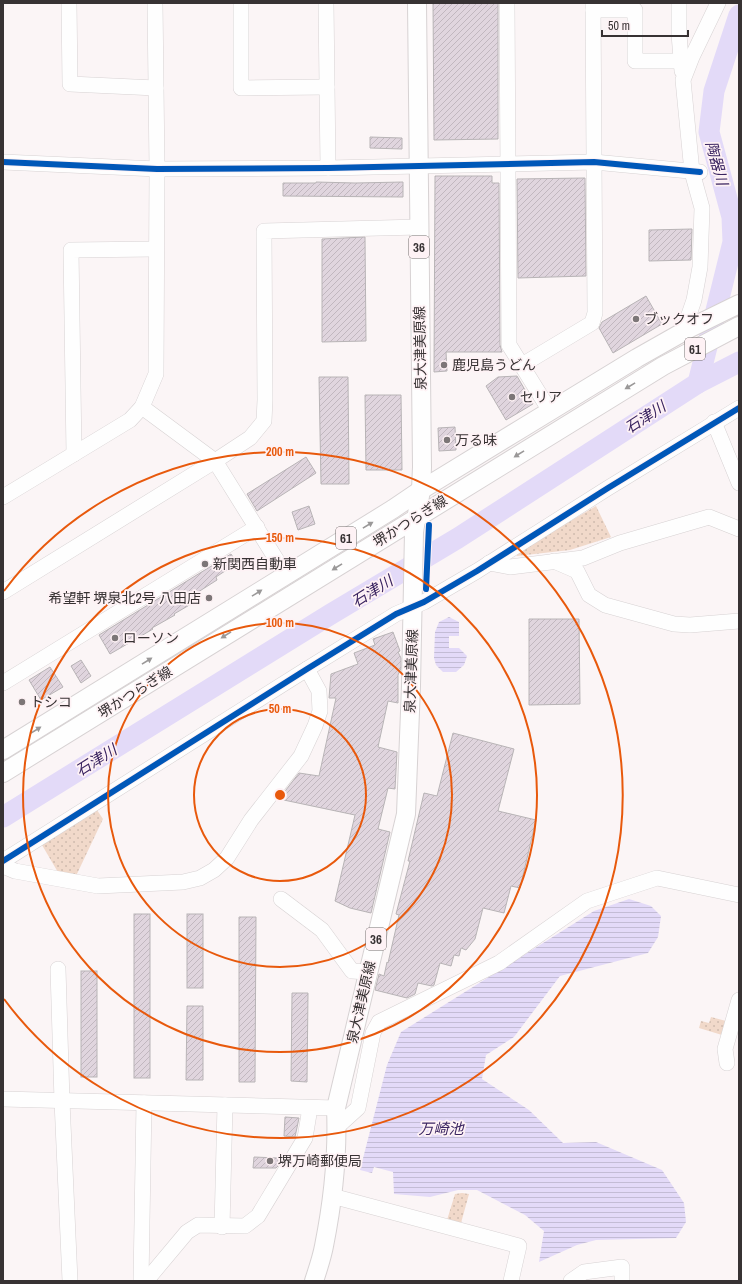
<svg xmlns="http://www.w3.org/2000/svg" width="742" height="1284" viewBox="0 0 742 1284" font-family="'Archivo Narrow','Noto Sans JP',sans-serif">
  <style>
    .park { fill: url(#park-dots) }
    .water { fill: url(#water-rules) }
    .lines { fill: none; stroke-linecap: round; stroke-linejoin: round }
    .river { stroke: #e3daf8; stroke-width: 21 }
    .building { fill: url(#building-hatch); stroke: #b8b4b6 }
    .minor-casing { stroke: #d7d2d3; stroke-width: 16 }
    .major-casing { stroke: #d7d2d3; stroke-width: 20 }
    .minor { stroke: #fefefe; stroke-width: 15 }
    .major { stroke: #fefefe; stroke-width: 18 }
    .cycleway-casing { stroke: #fef2f5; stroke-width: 8 }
    .cycleway { stroke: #0057b8; stroke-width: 6 }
    .oneway { fill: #9a9898 }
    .ring { fill: none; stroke: #e8590c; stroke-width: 2 }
    .poi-dot { fill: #7c7677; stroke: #fef2f5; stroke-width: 1.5 }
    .labels { text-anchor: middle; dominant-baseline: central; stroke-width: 3.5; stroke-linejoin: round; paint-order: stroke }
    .shield { fill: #fef2f5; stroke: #736c6d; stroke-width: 1 }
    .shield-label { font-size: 13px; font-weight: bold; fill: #373233 }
    .poi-label { font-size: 14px; fill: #373233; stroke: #fef2f5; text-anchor: start }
    .street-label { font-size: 14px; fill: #373233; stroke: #fef2f5 }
    .water-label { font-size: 15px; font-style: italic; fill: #3a2461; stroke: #fef2f5 }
    .centre { fill: #e8590c; stroke: #fef2f5; stroke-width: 2 }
    .ring-label { font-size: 12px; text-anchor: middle; font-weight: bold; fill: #e8590c; stroke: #fef2f5; stroke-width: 3.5; stroke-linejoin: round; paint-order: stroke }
  </style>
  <defs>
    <pattern id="park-dots" width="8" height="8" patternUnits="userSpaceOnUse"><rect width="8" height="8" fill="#f1d9ca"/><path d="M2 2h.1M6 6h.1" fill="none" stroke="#cfbbae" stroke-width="1.8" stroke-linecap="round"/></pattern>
    <pattern id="water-rules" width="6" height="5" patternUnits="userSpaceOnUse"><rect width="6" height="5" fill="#e3daf8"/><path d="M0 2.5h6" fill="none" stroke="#c3bcd5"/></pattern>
    <pattern id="building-hatch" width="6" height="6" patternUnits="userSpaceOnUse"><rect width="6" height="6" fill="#e0d5de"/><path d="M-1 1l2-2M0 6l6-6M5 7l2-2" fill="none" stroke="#c1b7bf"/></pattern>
  </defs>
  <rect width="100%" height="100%" fill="#fbf5f6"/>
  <g class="park">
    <polygon points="596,506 611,537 570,550 517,556 516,553"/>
    <polygon points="97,810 103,819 75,878 59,874 42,845"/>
    <polygon points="711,1017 726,1021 722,1035 699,1028 701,1021 709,1023"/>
    <polygon points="462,1193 469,1194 461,1223 447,1220 455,1194"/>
  </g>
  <g class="water">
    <polygon points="449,617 459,622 459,636 449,636 449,648 459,648 467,656 464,665 456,672 443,672 436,665 434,658 435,632 439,622"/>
    <polygon points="629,899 651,906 661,916 658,937 648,953 560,976 514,1037 486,1055 482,1079 529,1110 563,1143 596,1142 662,1170 684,1203 686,1222 676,1238 596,1240 577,1245 539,1262 544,1231 525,1215 477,1190 458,1190 430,1197 394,1194 393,1172 374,1167 372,1173 360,1170 387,1065 401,1032 594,911"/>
  </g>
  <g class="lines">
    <g class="river">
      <polyline points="698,383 733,242 732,217 709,132 714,91 739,15"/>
      <polyline points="3,817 331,614 458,538 698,383 739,362"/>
    </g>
  </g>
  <g class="building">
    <polygon points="433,3 498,3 498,139 434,140"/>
    <polygon points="370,137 402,138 402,149 370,148"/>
    <polygon points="435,176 492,176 492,183 499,183 500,345 502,352 446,352 447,371 434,372"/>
    <polygon points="585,178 586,276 518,278 517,179"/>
    <polygon points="316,182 355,183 403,182 403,197 283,196 283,183 316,183"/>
    <polygon points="692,229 691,260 649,261 649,230"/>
    <polygon points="365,237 366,341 322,342 322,239"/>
    <polygon points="646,296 662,324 613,353 599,328 602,322"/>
    <polygon points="517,376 533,404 506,420 486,386 498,377"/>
    <polygon points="319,377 348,377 349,484 321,484"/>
    <polygon points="365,395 401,395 402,470 366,470"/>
    <polygon points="455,427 456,450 439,451 438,428"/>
    <polygon points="306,457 316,473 257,511 247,494"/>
    <polygon points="309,506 315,524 298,530 292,512"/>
    <polygon points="231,554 237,563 216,577 217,580 195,594 198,600 174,614 175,615 152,628 153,629 110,654 99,635"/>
    <polygon points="529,619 579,619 580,704 529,705"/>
    <polygon points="393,632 400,651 398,652 401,658 401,668 398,675 398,703 388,701 378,747 397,752 395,789 388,788 378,829 390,832 371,913 350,908 335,901 355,815 279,799 299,773 319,776 336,698 329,698 331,674 358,664 354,653 375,645 373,639"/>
    <polygon points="81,660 91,676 81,683 71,666"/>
    <polygon points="50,667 63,687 41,700 29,680"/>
    <polygon points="453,733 514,749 498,811 536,820 520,888 511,886 504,913 483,908 475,939 466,950 461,948 459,956 454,955 451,966 440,963 434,985 432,986 418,983 415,994 407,998 375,990 379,974 384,976 387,962 388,963 399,915 396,914 410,861 408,861 424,793 437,796"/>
    <rect x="134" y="914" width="16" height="164"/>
    <rect x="187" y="914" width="16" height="74"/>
    <polygon points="239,917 256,917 255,1082 239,1082"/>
    <rect x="81" y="971" width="16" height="106"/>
    <polygon points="292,993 308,993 307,1082 291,1081"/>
    <polygon points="187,1006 203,1006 203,1080 186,1080"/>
    <polygon points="285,1117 299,1118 295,1137 284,1136"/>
    <polygon points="254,1157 278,1158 278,1166 276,1168 253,1168"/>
  </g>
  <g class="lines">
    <g class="minor-casing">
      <g id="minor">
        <polyline points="69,3 70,84 156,88"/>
        <polyline points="241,3 241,88 327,87"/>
        <polyline points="326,3 328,168"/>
        <polyline points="507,3 509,345 550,411"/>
        <polyline points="679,3 679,34 682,71"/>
        <polyline points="593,10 635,10 635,61 682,61"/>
        <polyline points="3,162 157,169 328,168 594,162 700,172"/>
        <polyline points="683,332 694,300 700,267 702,208 692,172 683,80 692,57 718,3"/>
        <polyline points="522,365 592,323 595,313 593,3"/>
        <polyline points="142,407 215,461 286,575"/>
        <polyline points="714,422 739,483"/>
        <polyline points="74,454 71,250 156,249"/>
        <polyline points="3,497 130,420 142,407 156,374 157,169 155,3"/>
        <polyline points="554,561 577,571 589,595 605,605 674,624 690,625 739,621"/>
        <polyline points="489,563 510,567 583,558 620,543 709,517 739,529"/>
        <polyline points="3,592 215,461 250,438 264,421 265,400 264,231 419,227"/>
        <polyline points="3,683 257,527"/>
        <polyline points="3,861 307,669 396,614 424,602 477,571 608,488 739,408"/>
        <polyline points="3,866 15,871 98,886 183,882 200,878 214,870 227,858 251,820 301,756 315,726 320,711 319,691 307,669"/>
        <polyline points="281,899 322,930 352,971 368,972"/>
        <polyline points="58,969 62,1101 70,1281"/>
        <polyline points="727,1063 725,1049 739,1000"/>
        <polyline points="3,1099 336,1108"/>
        <polyline points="337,1127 358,1108 373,1033 379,1022 499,963 587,901 657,878 739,895"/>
        <polyline points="332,1196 519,1246 511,1281"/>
        <polyline points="222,1227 225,1105"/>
        <polyline points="141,1281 144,1103"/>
        <polyline points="146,1281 187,1232 198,1225 245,1226 258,1216 305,1138 310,1108"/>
        <polyline points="571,1281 584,1272 622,1267 622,1281"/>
      </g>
    </g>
    <g class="major-casing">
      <g id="major">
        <polyline points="3,750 393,509 421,490 524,427 637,358 690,328 739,304"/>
        <polyline points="3,773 663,366 739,326"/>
        <path d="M314,1281C318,1269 322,1257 324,1246C333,1201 338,1154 336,1108L406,814L411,686L414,532L421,490L422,467L417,3"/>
      </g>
    </g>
    <use href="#minor" class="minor"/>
    <use href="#major" class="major"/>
    <g class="cycleway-casing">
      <g id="cycleway">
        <polyline points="3,162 157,169 328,168 594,162 700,172"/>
        <polyline points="426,589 429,525"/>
        <polyline points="3,861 307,669 396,614 424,602 477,571 608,488 739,408"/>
      </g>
    </g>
    <use href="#cycleway" class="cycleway"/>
  </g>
  <defs><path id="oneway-solid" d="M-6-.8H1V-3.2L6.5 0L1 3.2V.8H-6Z"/></defs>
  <g class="oneway">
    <use href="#oneway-solid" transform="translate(630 386) rotate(149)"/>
    <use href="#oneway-solid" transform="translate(519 454) rotate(148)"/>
    <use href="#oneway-solid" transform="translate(368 525) rotate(-31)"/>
    <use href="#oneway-solid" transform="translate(337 567) rotate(148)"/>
    <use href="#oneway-solid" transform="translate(257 593) rotate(-32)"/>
    <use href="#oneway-solid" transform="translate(226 635) rotate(148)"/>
    <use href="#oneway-solid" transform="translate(147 661) rotate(-32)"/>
    <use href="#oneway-solid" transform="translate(36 730) rotate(-32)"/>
  </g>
  <g class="ring">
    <circle cx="280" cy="795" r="86"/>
    <circle cx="280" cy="795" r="172"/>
    <circle cx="280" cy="795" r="257"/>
    <path d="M4 591A343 343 0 1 1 4 999"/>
  </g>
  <g class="poi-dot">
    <circle cx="636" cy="319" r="4"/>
    <circle cx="444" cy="365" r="4"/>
    <circle cx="512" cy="397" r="4"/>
    <circle cx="447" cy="440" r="4"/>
    <circle cx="205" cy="564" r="4"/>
    <circle cx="209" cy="598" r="4"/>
    <circle cx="115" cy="638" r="4"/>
    <circle cx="22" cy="702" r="4"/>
    <circle cx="270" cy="1161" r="4"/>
  </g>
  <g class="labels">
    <g class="shield">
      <rect x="409" y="236" width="20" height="22" rx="3"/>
      <rect x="685" y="338" width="20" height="22" rx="3"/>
      <rect x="336" y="527" width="20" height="22" rx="3"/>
      <rect x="366" y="928" width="20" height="22" rx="3"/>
    </g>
    <g class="shield-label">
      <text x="419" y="247">36</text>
      <text x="695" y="349">61</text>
      <text x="346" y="538">61</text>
      <text x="376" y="939">36</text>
    </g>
    <g class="poi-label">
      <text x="644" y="319">ブックオフ</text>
      <text x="452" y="365">鹿児島うどん</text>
      <text x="520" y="397">セリア</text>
      <text x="455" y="440">万る味</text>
      <text x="213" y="564">新関西自動車</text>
      <text x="201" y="598" text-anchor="end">希望軒 堺泉北2号 八田店</text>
      <text x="123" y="638">ローソン</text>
      <text x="30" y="702">トシコ</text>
      <text x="278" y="1161">堺万崎郵便局</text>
    </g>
    <g class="street-label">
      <text transform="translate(420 348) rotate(-91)">泉大津美原線</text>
      <text transform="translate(410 521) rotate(-32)">堺かつらぎ線</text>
      <text transform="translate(411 671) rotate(-88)">泉大津美原線</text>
      <text transform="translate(135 692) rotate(-32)">堺かつらぎ線</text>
      <text transform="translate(361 1002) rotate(-77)">泉大津美原線</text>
    </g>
    <g class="water-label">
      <text transform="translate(717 163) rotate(75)">陶器川</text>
      <text transform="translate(645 417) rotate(-33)">石津川</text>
      <text transform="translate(372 591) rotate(-32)">石津川</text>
      <text transform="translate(96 760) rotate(-32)">石津川</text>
      <text x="441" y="1128">万崎池</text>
    </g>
  </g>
  <circle cx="280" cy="795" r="6" class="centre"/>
  <g class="ring-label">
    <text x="280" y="456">200 m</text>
    <text x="280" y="542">150 m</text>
    <text x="280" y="627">100 m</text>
    <text x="280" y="713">50 m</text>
  </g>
  <rect width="742" height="1284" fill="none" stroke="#373233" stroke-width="8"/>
  <path d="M602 30v6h86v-6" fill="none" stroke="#373233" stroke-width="2"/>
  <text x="608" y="30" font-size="12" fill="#373233" stroke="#fef2f5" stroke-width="3" paint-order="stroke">50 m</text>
</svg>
